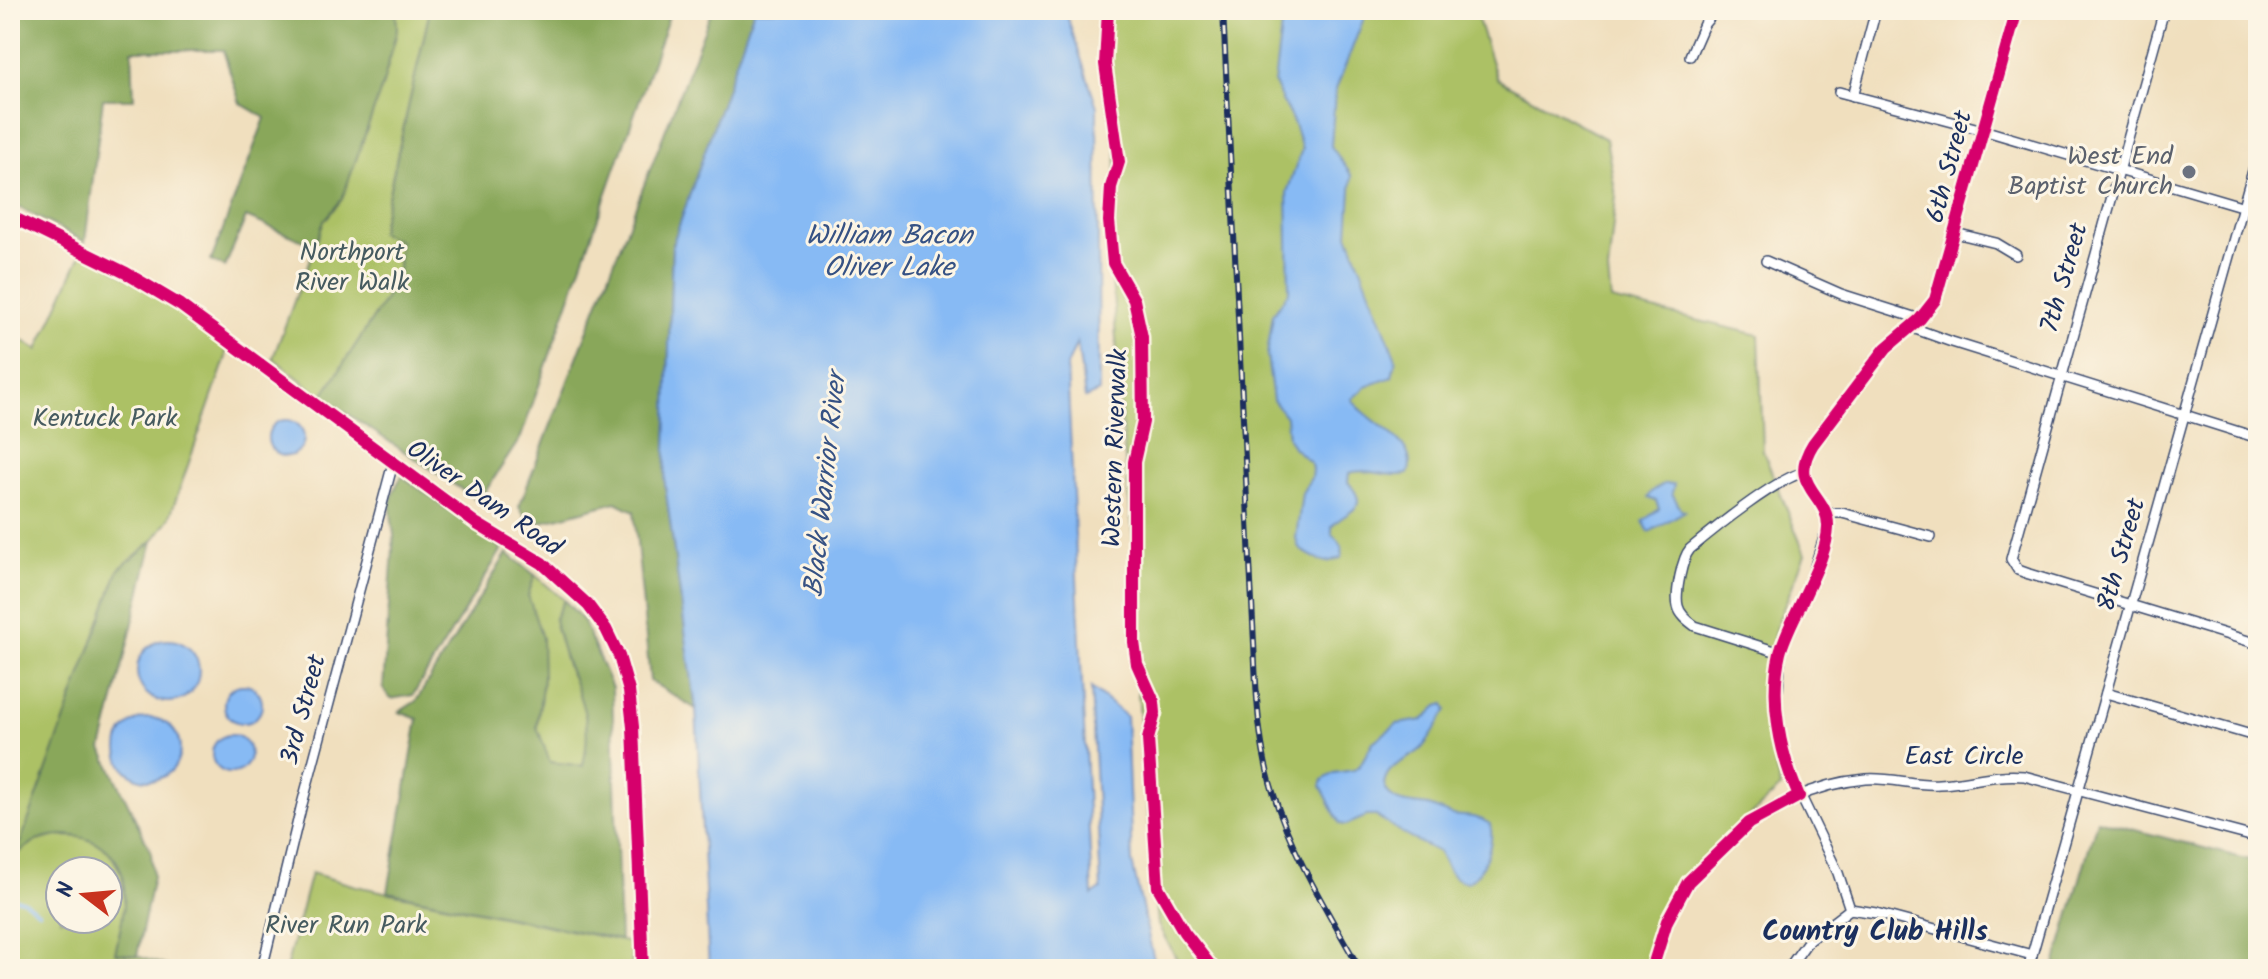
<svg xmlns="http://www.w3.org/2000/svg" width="2268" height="979" viewBox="0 0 2268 979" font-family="Kalam,sans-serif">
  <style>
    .green { fill: #acc165; stroke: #647862; stroke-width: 2; fill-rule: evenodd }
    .forest { fill: #89a75a; stroke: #526b5c; stroke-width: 2 }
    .water { fill: #87baf4; stroke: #5174a9; stroke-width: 2 }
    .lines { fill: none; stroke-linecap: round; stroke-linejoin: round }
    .stream { stroke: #87baf4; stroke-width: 3 }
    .minor-casing { stroke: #3b496c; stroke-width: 12 }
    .minor { stroke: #fff; stroke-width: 9 }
    .rail-casing { stroke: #1b2f5e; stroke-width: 6 }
    .rail { stroke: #fcf5e5; stroke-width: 3; stroke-dasharray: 9; stroke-linecap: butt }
    .cycleway-casing { stroke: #fcf5e5; stroke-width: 17 }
    .cycleway { stroke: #d6006c; stroke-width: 12 }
    .worship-dot { fill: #6b7280; stroke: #fcf5e5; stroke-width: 3 }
    .labels { text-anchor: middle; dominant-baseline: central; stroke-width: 6; stroke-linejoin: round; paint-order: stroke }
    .worship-label { font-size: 26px; fill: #5b616d; stroke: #fcf5e5; text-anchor: end }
    .street-label { font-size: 26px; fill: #1b2f5e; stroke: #fcf5e5 }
    .park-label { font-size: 26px; fill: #465b60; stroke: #fcf5e5 }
    .water-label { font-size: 28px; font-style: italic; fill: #365284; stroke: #fcf5e5 }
    .neighbourhood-label { font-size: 28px; font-weight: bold; fill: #1b2f5e; stroke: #fcf5e5 }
  </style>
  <rect width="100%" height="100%" fill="#fcf5e5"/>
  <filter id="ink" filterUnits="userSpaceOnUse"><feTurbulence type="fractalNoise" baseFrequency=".0125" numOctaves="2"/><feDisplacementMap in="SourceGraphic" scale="16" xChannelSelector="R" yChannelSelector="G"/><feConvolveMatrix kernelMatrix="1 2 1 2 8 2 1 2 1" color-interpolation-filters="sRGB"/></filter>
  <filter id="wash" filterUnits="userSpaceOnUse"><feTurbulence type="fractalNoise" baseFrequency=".006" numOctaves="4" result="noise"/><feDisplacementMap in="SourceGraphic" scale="32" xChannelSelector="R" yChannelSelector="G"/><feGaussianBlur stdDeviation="1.8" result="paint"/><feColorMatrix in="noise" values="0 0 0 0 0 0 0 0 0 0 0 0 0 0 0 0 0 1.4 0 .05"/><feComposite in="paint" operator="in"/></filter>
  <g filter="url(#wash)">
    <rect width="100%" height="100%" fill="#f0dfbe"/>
    <g class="green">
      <polygon points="396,10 430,10 380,232 399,241 398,274 384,301 322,397 273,358 324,221 342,199 383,84 397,32"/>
      <polygon points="1100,10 1475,10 1497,79 1606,139 1616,196 1608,272 1611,300 1759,335 1763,451 1805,554 1776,627 1762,698 1780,788 1677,886 1650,969 1182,969 1158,925 1138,694 1140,645 1134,544 1121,419 1112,275 1118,126"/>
      <path d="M83,250L226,338V357L169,519L153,541L119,569L17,853L37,841L58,836L86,837L108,850L122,874L125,907L115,953L137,956L176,969H10V332L38,350ZM60,871H108V919H60Z"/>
      <polygon points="535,575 564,600 554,620 567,666 584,702 588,741 583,766 550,762 537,727 543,678 528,595"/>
      <polygon points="311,873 356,886 631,943 632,969 286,969"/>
    </g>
    <g class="forest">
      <polygon points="10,10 396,10 397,29 383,84 342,199 324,221 315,246 246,217 225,267 211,261 265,118 240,103 223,50 132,50 134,99 103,99 85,242 10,203"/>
      <polygon points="430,10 671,10 521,437 479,501 322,397 384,301 398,274 399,241 380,233"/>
      <polygon points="712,10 754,10 672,246 665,485 696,709 650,681 634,511 616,502 530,525 519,507"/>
      <path d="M402,476L502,549L413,695L391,699L383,689L394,535C390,508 387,499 402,476Z"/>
      <path d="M153,541L102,749L151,852L153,877L137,956L115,953C121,927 127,905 123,878C117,841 69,827 37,840C30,844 23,850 16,855L119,569Z"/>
      <path d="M507,553L535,575L528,595L542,638L543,678L537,727L550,762L583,766C592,723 584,707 569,668C562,653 559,636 554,620L564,600L583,620L612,688L620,940L388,892L418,719L399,712L416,701Z"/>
      <polygon points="2097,820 2258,862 2258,969 2054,969"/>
    </g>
    <g class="water">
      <polygon points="754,10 1065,10 1097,107 1099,392 1085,398 1077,342 1067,366 1092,895 1101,889 1091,688 1126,716 1132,862 1156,969 709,969 696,709 665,485 672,246"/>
      <path d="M1283,10H1367L1335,92L1331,146L1352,176L1348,234L1396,359L1392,377L1365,387L1352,399C1366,423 1421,440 1408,474C1388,479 1369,467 1349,473L1348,482C1372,510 1348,509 1332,526V534C1341,542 1345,547 1341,558L1327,562L1319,560L1302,551L1298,546L1296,538L1302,493L1311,478L1312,470L1311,463L1293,447L1288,438L1286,417L1273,400L1267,355L1273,314L1289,291L1287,192L1302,149L1294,124L1274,84Z"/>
      <circle cx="286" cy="438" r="18"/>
      <polygon points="1664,484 1674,484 1672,493 1681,510 1685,511 1649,532 1643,521 1659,509 1656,501 1648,498 1651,492"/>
      <circle cx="168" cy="671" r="31"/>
      <circle cx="243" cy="704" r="19"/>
      <path d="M1444,704L1447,710C1439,721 1429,741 1421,749C1408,761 1387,764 1384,784C1392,807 1409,802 1428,806C1436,808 1444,813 1453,815C1467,817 1477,815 1490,824C1495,841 1484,873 1468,882C1448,880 1447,866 1439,852L1408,837L1376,816H1367L1346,825L1340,824L1321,786L1323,780L1334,773L1354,770L1360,765L1373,742L1397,724L1423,720L1438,706Z"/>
      <circle cx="149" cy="749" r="31"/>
      <circle cx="231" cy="754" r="19"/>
    </g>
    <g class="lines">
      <polyline class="stream" points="10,897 24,901 39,912"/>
    </g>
  </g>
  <g filter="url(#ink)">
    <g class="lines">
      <g class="minor-casing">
        <g id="minor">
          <polyline points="2164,10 2011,559 2018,570 2029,574 2258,644"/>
          <polyline points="2244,10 2258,14"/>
          <polyline points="1690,56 1704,24 1716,10"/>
          <polyline points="1839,92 1983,130 2258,211"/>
          <polyline points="1853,96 1876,10"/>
          <polyline points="10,216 126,273 180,305 477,524 542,563 588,605 606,629 619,656 629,691 633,727 643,969"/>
          <polyline points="1955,233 1996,243 2016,255"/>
          <polyline points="1766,261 1841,294 1920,319"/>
          <polyline points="1910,327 1952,342 2258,438"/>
          <polyline points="1826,513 1842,513 1931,537"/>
          <path d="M1781,653L1695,626C1688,621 1680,615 1678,606C1675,594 1682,558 1690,549C1714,529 1777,478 1805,472"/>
          <polyline points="2106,693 2258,737"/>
          <polyline points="1850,909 1838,873 1786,765 1777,705 1781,653 1807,591 1828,525 1826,513 1807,485 1805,464 1813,444 1886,348 1920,319 1935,300 2017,10"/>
          <polyline points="10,968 18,969"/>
          <polyline points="262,969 301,808 393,463"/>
          <path d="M1652,969C1672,870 1765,788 1866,779C1891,777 1915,786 1939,784C1968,783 1994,773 2024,776L2258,838"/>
          <polyline points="1788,969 1808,941 1850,909 1876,913 2032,955"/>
          <polyline points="2028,969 2258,153"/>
        </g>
      </g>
      <use href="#minor" class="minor"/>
      <g class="rail-casing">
        <path id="rail" d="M1223,10L1255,664C1257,707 1260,751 1273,792C1292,855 1328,912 1360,969"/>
      </g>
      <use href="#rail" class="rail"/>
      <g class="cycleway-casing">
        <g id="cycleway">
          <polyline points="1108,10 1105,64 1119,162 1111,187 1109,221 1113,263 1134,300 1142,337 1143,422 1134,462 1134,642 1137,664 1154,702 1155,713 1148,739 1158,887 1184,932 1213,969"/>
          <polyline points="10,216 126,273 180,305 477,524 542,563 588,605 606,629 619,656 629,691 633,727 643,969"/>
          <path d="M1652,969L1667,921L1688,882L1749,823L1799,796C1780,754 1769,700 1780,653C1785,634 1796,615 1804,597C1813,577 1827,550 1828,528C1830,494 1786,487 1813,444L1886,348L1920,319L1935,300L2017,10"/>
        </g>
      </g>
      <use href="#cycleway" class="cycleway"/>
    </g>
  </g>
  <circle class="worship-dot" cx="2189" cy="172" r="8"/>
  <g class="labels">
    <g class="worship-label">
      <text x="2173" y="157">West End<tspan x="2173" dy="30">Baptist Church</tspan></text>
    </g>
    <g class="street-label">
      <text transform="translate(1950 167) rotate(-75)">6th Street</text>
      <text transform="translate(2065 278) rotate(-74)">7th Street</text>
      <text transform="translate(1116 448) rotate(-88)">Western Riverwalk</text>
      <text transform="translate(484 499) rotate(35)">Oliver Dam Road</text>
      <text transform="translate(2122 555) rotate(-74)">8th Street</text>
      <text transform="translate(304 710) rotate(-75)">3rd Street</text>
      <text x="1964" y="757">East Circle</text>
    </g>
    <g class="park-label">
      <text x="352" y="253">Northport<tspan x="352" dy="30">River Walk</tspan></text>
      <text x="105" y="419">Kentuck Park</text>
      <text x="346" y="926">River Run Park</text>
    </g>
    <g class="water-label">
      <text x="889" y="236">William Bacon<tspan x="889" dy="32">Oliver Lake</tspan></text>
      <text transform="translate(826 485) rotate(-84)">Black Warrior River</text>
    </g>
    <g class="neighbourhood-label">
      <text x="1875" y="932">Country Club Hills</text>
    </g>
  </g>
  <rect width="2268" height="979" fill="none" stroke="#fcf5e5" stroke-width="40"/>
  <g transform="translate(84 895) rotate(286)"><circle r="38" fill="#fcf5e5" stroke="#a2a6af" stroke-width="2"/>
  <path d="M0-6L14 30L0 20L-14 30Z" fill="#c8321e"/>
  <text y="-12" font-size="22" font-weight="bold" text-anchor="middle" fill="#1b2f5e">N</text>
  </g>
</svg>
